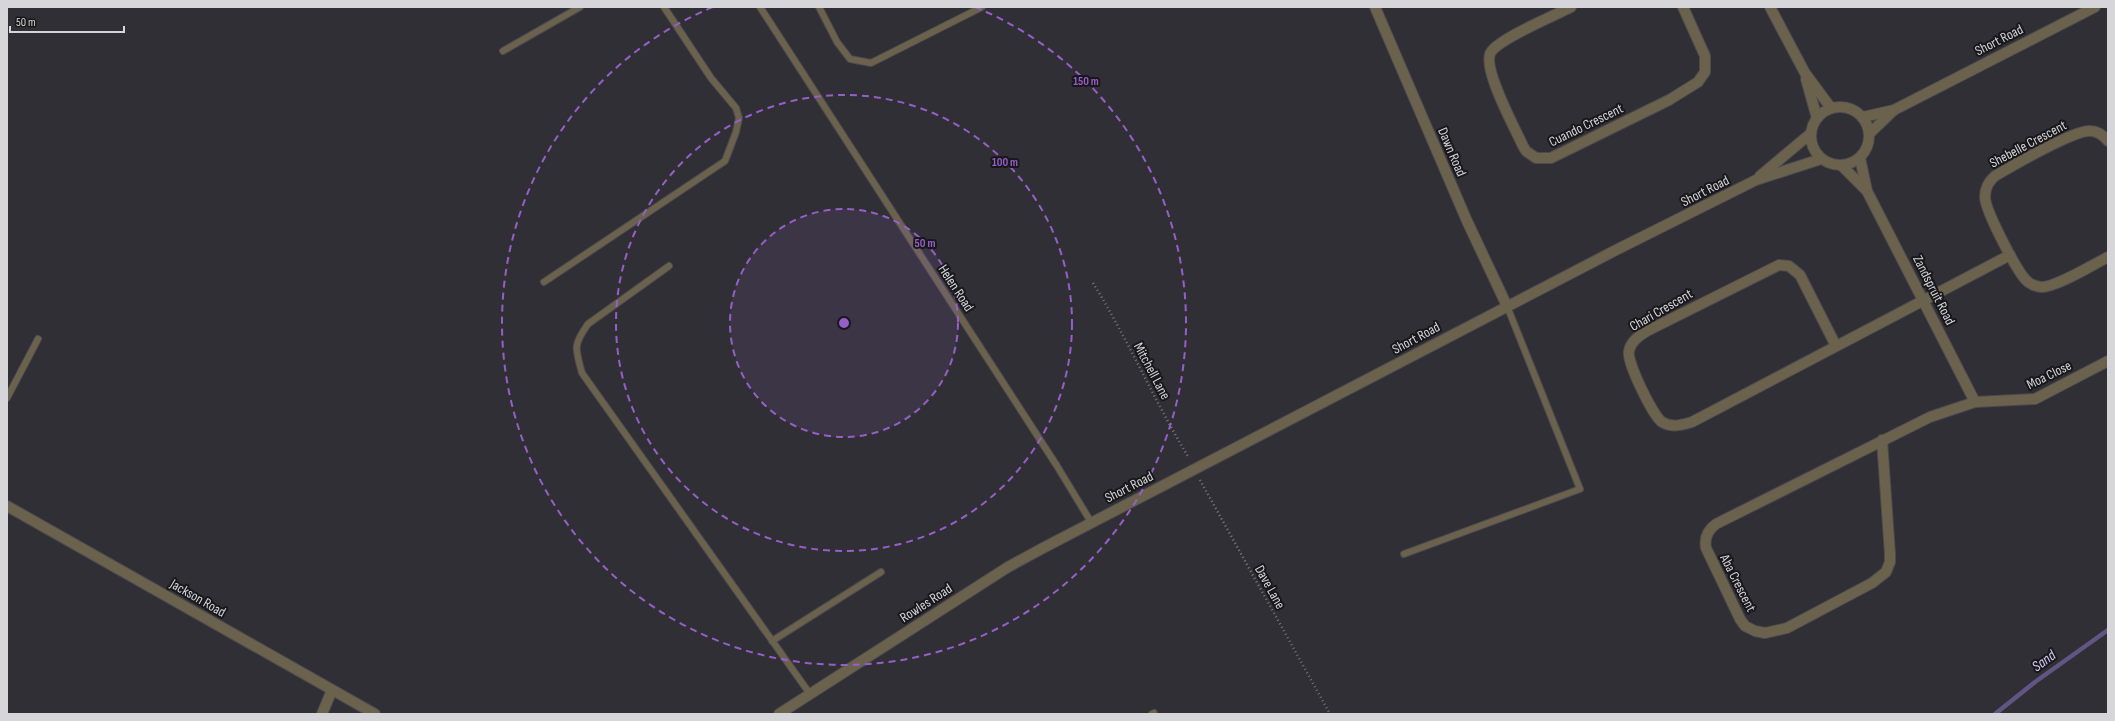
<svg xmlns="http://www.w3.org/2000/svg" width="2115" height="721" viewBox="0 0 2115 721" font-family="'Sofia Sans Condensed',sans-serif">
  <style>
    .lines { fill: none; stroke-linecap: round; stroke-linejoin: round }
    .stream { stroke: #605684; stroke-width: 4.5 }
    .lane-casing { stroke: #4b4a4f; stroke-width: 8 }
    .street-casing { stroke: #4b4a4f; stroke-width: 12 }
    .path { stroke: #77777c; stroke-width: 2.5; stroke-dasharray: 1 3; stroke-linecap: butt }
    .lane { stroke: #6b624e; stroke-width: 6 }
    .street { stroke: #6b624e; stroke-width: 10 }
    .ring { fill: none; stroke: #965fc7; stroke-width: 2; stroke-dasharray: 7 5 }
    .labels { text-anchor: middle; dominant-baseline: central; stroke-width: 4; stroke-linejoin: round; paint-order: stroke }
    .street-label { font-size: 14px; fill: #d6d6da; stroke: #18171a }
    .water-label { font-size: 15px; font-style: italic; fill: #d4cbf8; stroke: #18171a }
    .centre { fill: #965fc7; stroke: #18171a; stroke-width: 2 }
    .ring-label { font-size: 12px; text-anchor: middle; font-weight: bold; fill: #965fc7; stroke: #18171a; stroke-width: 4; stroke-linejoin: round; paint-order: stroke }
  </style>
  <rect width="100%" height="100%" fill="#302f35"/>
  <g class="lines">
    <polyline class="stream" points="1995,714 2035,682 2108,630"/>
    <g class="lane-casing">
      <g id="lane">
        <polyline points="760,7 1057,466 1091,522"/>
        <polyline points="819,7 837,42 850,59 871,63 982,7"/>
        <polyline points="503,51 580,7"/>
        <path d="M669,266L588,324C573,345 575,348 582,373L810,694"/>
        <polyline points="544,282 725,161 736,132 739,118 736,108 711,78 664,7"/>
        <polyline points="7,398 38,339"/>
        <polyline points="1404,554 1580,489 1507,306"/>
        <polyline points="772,641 881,572"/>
        <polyline points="1152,714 1154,713"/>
      </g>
    </g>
    <g class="street-casing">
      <g id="street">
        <polyline points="1375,7 1467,221 1507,306"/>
        <path d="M1571,7C1554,16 1500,38 1491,52C1481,67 1515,128 1523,146L1526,151L1536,158H1551L1669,100L1698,82L1705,72V56L1683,7"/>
        <polyline points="1770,7 1805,73 1831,108"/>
        <polyline points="1806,79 1817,118"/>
        <circle cx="1840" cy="136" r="29"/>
        <polyline points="1863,117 1894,110 2095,7"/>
        <polyline points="1870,133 1894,110"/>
        <path d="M2108,141C2104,136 2098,131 2090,131C2074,130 2012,166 1995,176C1989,181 1985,188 1985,197C1985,210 2017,272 2027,281C2030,284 2037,287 2041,287C2055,288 2094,264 2108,257"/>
        <polyline points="1860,158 1867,191 1975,402"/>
        <polyline points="1841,165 1867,191"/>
        <polyline points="1760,176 1810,134"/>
        <path d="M1836,346L1800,275L1789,266L1779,265L1647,331C1639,336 1631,341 1629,351C1626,361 1653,416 1662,422C1672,428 1682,425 1692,422L2010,255"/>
        <path d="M1882,440L1890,554V562L1886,572L1872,583L1787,628L1765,633L1755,631L1745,626L1740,619L1706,548C1704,538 1708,530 1716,524L1930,417L1975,402L2035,399L2108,361"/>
        <polyline points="7,506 375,714"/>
        <polyline points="322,714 332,690"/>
        <polyline points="779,714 1008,567 1043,548 1616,250 1756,180 1821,159"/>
      </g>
    </g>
    <g class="path">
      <path d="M1093,283C1128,339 1154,401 1189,458"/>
      <polyline points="1200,480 1330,714"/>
    </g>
    <use href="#lane" class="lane"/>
    <use href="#street" class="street"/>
  </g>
  <circle cx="844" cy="323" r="114" fill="#965fc7" fill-opacity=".12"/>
  <g class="ring">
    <circle cx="844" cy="323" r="114"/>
    <circle cx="844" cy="323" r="228"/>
    <path d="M975 7A342 342 0 1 1 713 7"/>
  </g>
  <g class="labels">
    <g class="street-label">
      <text transform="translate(1999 40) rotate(-27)">Short Road</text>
      <text transform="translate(1586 125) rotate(-26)">Cuando Crescent</text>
      <text transform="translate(2028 144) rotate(-28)">Shebelle Crescent</text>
      <text transform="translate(1452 152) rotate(67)">Dawn Road</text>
      <text transform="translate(1705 191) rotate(-27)">Short Road</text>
      <text transform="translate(956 288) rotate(57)">Helen Road</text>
      <text transform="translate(1934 290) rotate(63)">Zandspruit Road</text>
      <text transform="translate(1661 310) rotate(-30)">Chari Crescent</text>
      <text transform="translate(1416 338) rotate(-28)">Short Road</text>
      <text transform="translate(1152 371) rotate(62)">Mitchell Lane</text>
      <text transform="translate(2049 375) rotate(-26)">Moa Close</text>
      <text transform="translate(1129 487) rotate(-27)">Short Road</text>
      <text transform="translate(1738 583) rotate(63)">Aba Crescent</text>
      <text transform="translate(1270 587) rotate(61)">Dave Lane</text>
      <text transform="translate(198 598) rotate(30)">Jackson Road</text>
      <text transform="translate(926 603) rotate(-33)">Rowles Road</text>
    </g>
    <g class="water-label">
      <text transform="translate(2044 661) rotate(-36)">Sand</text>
    </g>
  </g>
  <circle cx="844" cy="323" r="6" class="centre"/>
  <g class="ring-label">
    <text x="1086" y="85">150 m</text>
    <text x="1005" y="166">100 m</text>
    <text x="925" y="247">50 m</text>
  </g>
  <rect width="2115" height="721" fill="none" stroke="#d6d6da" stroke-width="16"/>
  <path d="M10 26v6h114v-6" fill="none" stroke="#d6d6da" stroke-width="2"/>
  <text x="16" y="26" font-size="12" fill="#d6d6da" stroke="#18171a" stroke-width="3" paint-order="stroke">50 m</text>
</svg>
